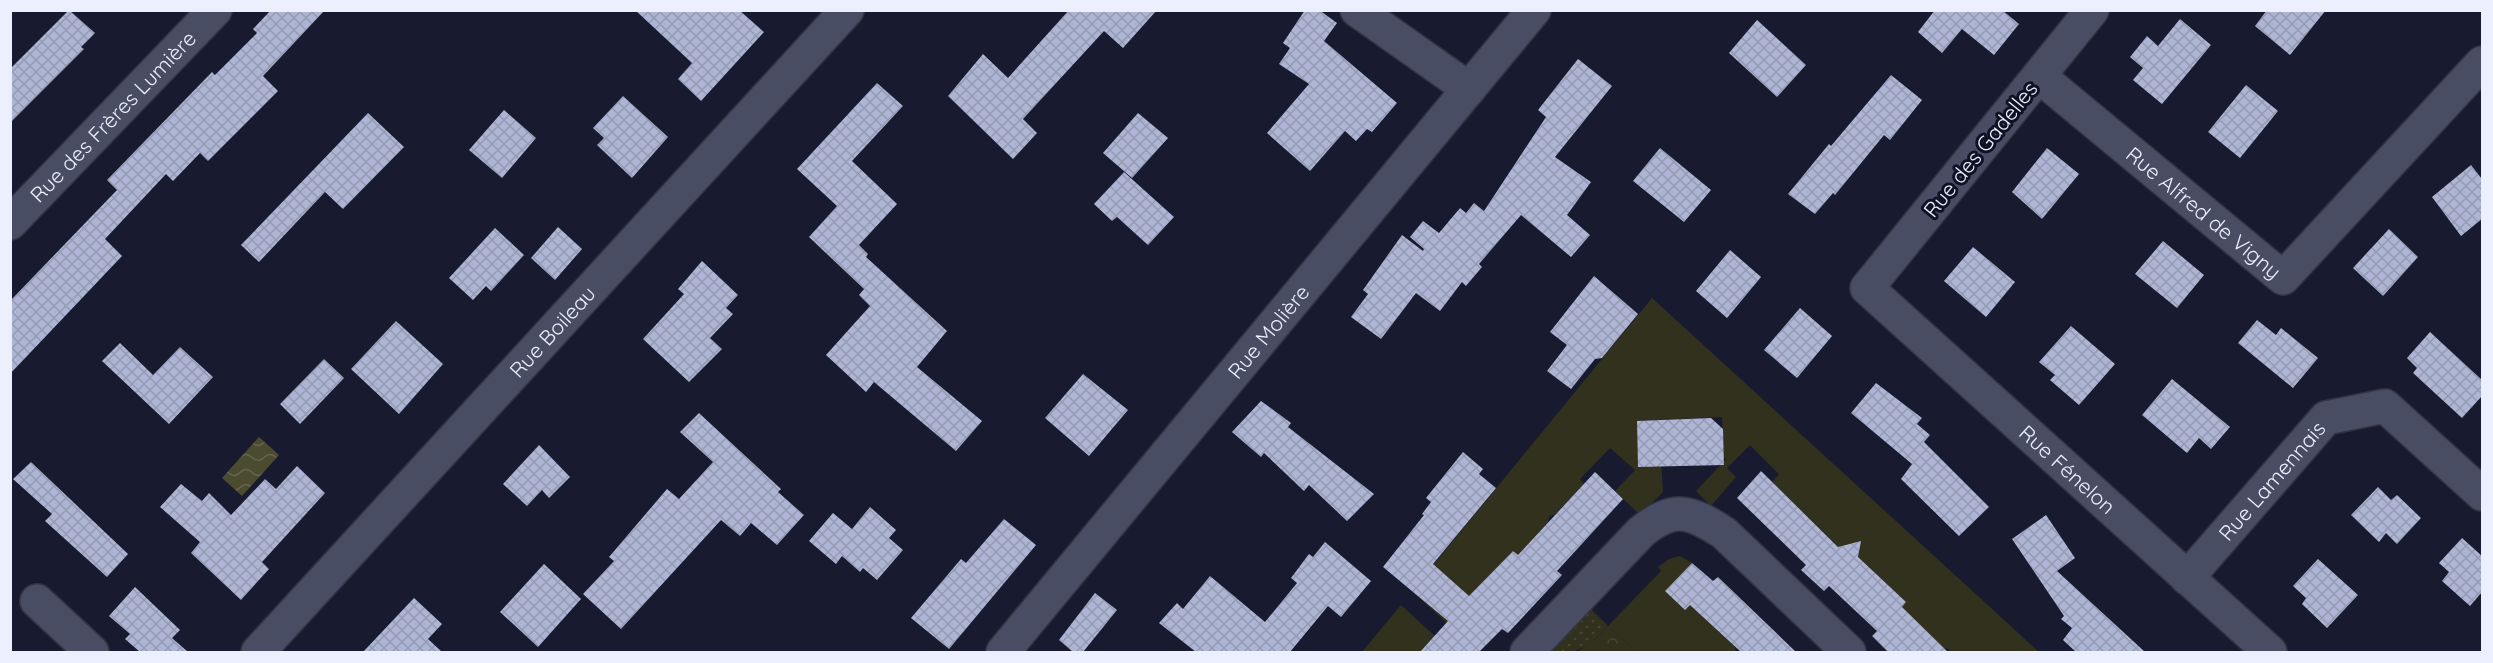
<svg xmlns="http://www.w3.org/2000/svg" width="2493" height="663" viewBox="0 0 2493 663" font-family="Quicksand,sans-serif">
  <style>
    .grass { fill: url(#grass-dots) }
    .park { fill: url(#park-crowns) }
    .garden { fill: #31311d }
    .water { fill: url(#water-waves) }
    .building { fill: url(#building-cross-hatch) }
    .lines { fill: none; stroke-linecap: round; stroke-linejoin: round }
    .street-casing { stroke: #323444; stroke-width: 36 }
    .street { stroke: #484d64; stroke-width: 33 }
    .labels { text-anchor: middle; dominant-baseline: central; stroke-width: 6; stroke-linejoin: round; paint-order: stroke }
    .street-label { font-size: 21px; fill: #ecf0fe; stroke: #0f1225 }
  </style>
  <defs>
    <pattern id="grass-dots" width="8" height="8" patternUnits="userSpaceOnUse" patternTransform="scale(1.5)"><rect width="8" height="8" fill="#31311d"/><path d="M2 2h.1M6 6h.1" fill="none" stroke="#454534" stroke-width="1.8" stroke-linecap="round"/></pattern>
    <pattern id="park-crowns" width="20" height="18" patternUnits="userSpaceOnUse" patternTransform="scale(1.5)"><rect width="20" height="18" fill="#31311d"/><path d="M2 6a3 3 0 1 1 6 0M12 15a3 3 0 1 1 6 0" fill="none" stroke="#454534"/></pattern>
    <pattern id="water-waves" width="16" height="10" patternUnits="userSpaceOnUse" patternTransform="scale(1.5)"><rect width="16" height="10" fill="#4a4b2f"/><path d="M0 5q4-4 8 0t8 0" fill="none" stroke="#64654e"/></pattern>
    <pattern id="building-cross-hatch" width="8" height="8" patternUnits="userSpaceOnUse" patternTransform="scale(1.5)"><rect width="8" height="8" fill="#aeb5d4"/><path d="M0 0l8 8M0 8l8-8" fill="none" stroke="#949ab2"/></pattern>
  </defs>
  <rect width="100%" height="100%" fill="#181b2f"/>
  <path class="grass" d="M1588,606L1608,626C1584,652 1579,652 1545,652Z"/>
  <polygon class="park" points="1608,626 1636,652 1577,652 1597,638"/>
  <g class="garden">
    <polygon points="1652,298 2014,629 2039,652 1950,652 1949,649 1943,648 1893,617 1906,602 1858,557 1859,552 1850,544 1845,545 1841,549 1772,482 1779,474 1750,445 1727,468 1736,477 1711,506 1696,491 1726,459 1724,457 1722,417 1637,421 1638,460 1661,459 1663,492 1640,515 1615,491 1635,470 1610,448 1580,479 1584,484 1554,515 1549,516 1548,522 1529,543 1532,568 1513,551 1450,626 1412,591"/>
    <polygon points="1680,556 1692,563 1666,591 1699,596 1701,615 1734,646 1736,651 1741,652 1636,652 1608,626 1661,571 1658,567 1669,559"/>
    <polygon points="1401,605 1452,652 1442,652 1429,642 1420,652 1362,652"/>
  </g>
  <polygon class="water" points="259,437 279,455 242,496 222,478"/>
  <g class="building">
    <polygon points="69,10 95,33 81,47 84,49 10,123 10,69"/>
    <polygon points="271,10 325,10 263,76 278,91 208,161 200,153 173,181 166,174 105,239 122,256 10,374 10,301 117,190 107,180 212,72 215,75 257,33 253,29"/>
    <polygon points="635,10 739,10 764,32 701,101 678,79 692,63"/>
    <polygon points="1069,10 1157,10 1123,48 1104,31 1023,119 1037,133 1013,159 948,96 983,54 1008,78"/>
    <polygon points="1305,10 1319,10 1337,23 1324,41 1397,103 1372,132 1367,129 1356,141 1345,131 1310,171 1267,133 1309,84 1279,64 1290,48 1283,43"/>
    <polygon points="1935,10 2002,10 2019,24 1994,55 1962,29 1942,53 1918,32"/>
    <polygon points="2267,10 2326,10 2290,55 2255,26"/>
    <polygon points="2180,19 2211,45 2162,104 2133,80 2143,68 2130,57 2147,36 2158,46"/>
    <polygon points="1757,20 1806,65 1777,97 1729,53"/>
    <polygon points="1578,59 1612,86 1555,157 1591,182 1567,215 1590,235 1571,257 1521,215 1479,264 1482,267 1466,286 1462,282 1440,311 1416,293 1381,339 1351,317 1368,294 1363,290 1402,235 1423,251 1424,249 1410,237 1423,221 1439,233 1460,208 1466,213 1474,203 1484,211 1546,117 1538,110"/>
    <polygon points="1891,75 1922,100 1890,140 1884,135 1835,195 1833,193 1815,214 1788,194 1829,144 1831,146"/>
    <polygon points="877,83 903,106 852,161 897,204 859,245 868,254 866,257 947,331 917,367 982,421 956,451 874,382 866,392 826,355 870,306 859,295 864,289 809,237 837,206 797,169"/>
    <polygon points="2246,85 2278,111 2240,158 2208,132"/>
    <polygon points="623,96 668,137 632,178 597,145 604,138 593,128"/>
    <polygon points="504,110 536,138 502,178 469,150"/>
    <polygon points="368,113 404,147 343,209 325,192 259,262 241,245"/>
    <polygon points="1138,113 1168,138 1132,178 1103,153"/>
    <polygon points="1660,148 1711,190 1684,222 1633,181"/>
    <polygon points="2047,148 2079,174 2042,219 2012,192"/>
    <polygon points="2471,165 2482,179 2482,219 2461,236 2432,197"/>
    <polygon points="1124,172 1174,217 1148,245 1117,217 1112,221 1094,204"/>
    <polygon points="558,227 582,249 555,280 531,258"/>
    <polygon points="495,228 524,255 491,291 486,286 473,300 449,278"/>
    <polygon points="2389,229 2418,257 2383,296 2353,268"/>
    <polygon points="2163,241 2204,275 2177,308 2135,274"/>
    <polygon points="1973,247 2015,282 1986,317 1944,281"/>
    <polygon points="1730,250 1761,277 1727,318 1696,291"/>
    <polygon points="702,261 738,295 726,308 733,314 710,338 722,349 689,382 643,339 684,294 678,289"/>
    <polygon points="1594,276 1638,314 1602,358 1595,359 1571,389 1547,371 1567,345 1550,332"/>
    <polygon points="1800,308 1832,336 1797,378 1764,350"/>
    <polygon points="2257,320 2276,335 2281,328 2318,358 2293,388 2238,343"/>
    <polygon points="396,321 443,364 399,414 351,369"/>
    <polygon points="2071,326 2115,364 2079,405 2050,380 2055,375 2039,362"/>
    <polygon points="2430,332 2482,380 2482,396 2462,418 2413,373 2417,368 2407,358"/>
    <polygon points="120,343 153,375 180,347 213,377 169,424 102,361"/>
    <polygon points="324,359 344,378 300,424 280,404"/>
    <polygon points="1083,374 1128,410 1089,456 1045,418"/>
    <polygon points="2172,379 2230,427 2211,449 2199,438 2187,453 2142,415"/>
    <polygon points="1876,383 1922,418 1917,424 1930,435 1924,442 1989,507 1959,536 1901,479 1912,464 1851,413"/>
    <polygon points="1261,401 1291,423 1288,427 1374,494 1347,521 1309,485 1304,491 1264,453 1261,457 1232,432"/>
    <polygon points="699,413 781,489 778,492 804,515 777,545 751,523 740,536 721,520 621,629 583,594 614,561 609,557 667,489 679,499 713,462 680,432"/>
    <polygon points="1711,418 1723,429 1724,465 1638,467 1637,421"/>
    <polygon points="539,445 570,477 549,498 542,490 527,506 503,484"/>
    <polygon points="1463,452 1483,469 1479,474 1496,488 1433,564 1469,596 1513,551 1518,555 1595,472 1623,499 1557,571 1562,575 1508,633 1502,629 1479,652 1420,652 1448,621 1383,567 1424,515 1422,514 1431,502 1426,498"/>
    <polygon points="31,462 128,554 107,577 45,521 52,514 13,479"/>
    <polygon points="297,466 325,493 262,562 269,569 241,600 191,553 200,542 160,507 181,484 202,501 209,493 231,515 265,479 276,489"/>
    <polygon points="1761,471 1838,547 1861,541 1858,557 1906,602 1902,607 1948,652 1888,652 1872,636 1877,631 1829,586 1824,591 1801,570 1806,565 1737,498"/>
    <polygon points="2378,487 2391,500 2397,495 2421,518 2397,544 2386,533 2379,542 2351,515"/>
    <polygon points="870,507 896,530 889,538 903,550 877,580 863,568 860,572 842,556 836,564 809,541 833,513 852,529"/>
    <polygon points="2046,515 2075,558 2057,571 2145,652 2076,652 2063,640 2072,628 2061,619 2064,616 2012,539"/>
    <polygon points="1004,519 1036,545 949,649 911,618 961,559 966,563"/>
    <polygon points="2462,538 2482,556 2482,592 2470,606 2442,581 2449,572 2439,563"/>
    <polygon points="1325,542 1371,581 1341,617 1328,606 1290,652 1196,652 1159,623 1177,603 1183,609 1210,576 1265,622 1297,583 1291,578 1309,554 1313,557"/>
    <polygon points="2318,559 2358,595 2327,628 2302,604 2306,598 2293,586"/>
    <polygon points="1692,563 1713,581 1718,577 1796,652 1741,652 1690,605 1685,610 1665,591"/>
    <polygon points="544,564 581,599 538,647 500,612"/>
    <polygon points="135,587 180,630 172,638 188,652 140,652 125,639 130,634 109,616"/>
    <polygon points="1095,593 1117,610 1083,652 1073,652 1059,640"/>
    <polygon points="414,598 442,624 428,639 442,652 363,652"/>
  </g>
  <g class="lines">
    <g class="street-casing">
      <g id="street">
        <polyline points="1357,10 1469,89"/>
        <path id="s1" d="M2092,10L1867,288L2270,652"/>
        <path id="s2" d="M2039,76L2283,278L2482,63"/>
        <path id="s3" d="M10,223L215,10"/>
        <path id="s4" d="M2187,578L2326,418L2385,406L2482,494"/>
        <polyline points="37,601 92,652"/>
        <path id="s5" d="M258,652L847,10"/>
        <path id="s6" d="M1003,652L1534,10"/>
        <path d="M1527,652L1641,532C1674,505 1690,511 1724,533L1849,652"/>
      </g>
    </g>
    <use href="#street" class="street"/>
  </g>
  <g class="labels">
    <g class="street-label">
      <text stroke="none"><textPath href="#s3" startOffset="148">Rue des Frères Lumière</textPath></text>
      <text transform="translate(1980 149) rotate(-51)">Rue des Gadelles</text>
      <text stroke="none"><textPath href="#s2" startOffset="214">Rue Alfred de Vigny</textPath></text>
      <text stroke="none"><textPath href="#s5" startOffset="435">Rue Boileau</textPath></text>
      <text stroke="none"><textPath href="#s6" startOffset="416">Rue Molière</textPath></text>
      <text stroke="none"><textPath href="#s1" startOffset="628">Rue Fénelon</textPath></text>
      <text stroke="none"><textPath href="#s4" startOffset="129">Rue Lamennais</textPath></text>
    </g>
  </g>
  <rect width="2493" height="663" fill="none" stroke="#ecf0fe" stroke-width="24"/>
</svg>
